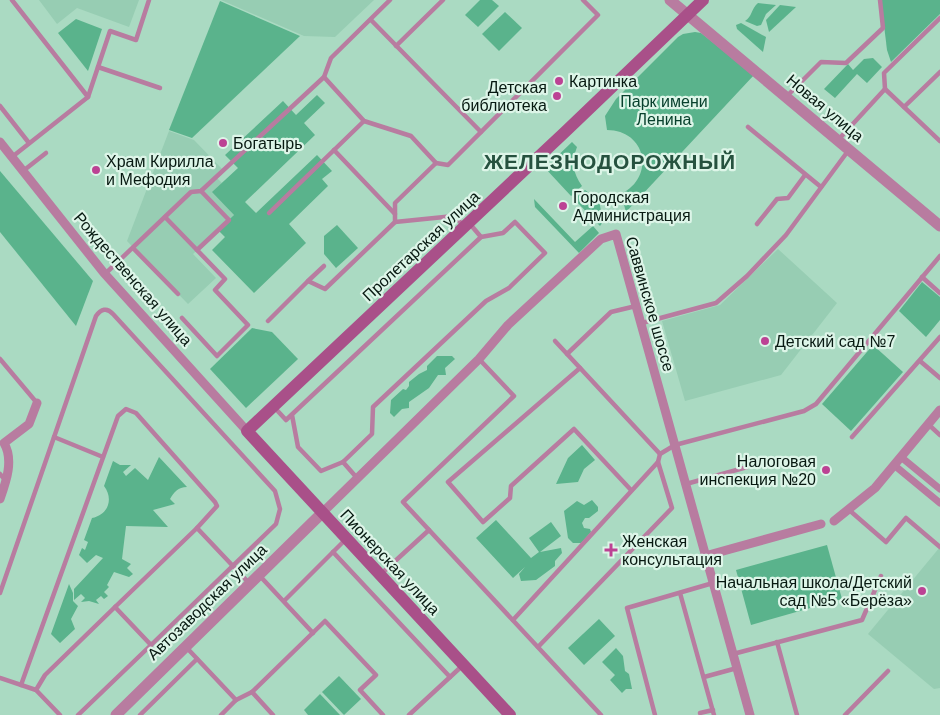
<svg xmlns="http://www.w3.org/2000/svg" width="940" height="715" viewBox="0 0 940 715" font-family="Arial,sans-serif">
  <style>
    .built { fill: #97cdb3 }
    .green { fill: #5ab38c }
    .lines { fill: none; stroke-linecap: round; stroke-linejoin: round }
    .service { stroke: #b87ca0; stroke-width: 4.5 }
    .pedestrian { stroke: #b87ca0; stroke-width: 7 }
    .minor { stroke: #b87ca0; stroke-width: 9 }
    .tertiary { stroke: #b87ca0; stroke-width: 11 }
    .secondary { stroke: #a95089; stroke-width: 12 }
    .poi-dot { fill: #bc4294; stroke: #ddf5e8; stroke-width: 2 }
    .labels { text-anchor: middle; dominant-baseline: central; stroke-width: 4.5; stroke-linejoin: round; paint-order: stroke }
    .poi-label { font-size: 16px; fill: #071911; stroke: #ddf5e8; text-anchor: start }
    .park-label { font-size: 16px; fill: #08412d; stroke: #ddf5e8 }
    .street-label { font-size: 16px; fill: #071911; stroke: #ddf5e8 }
    .district-label { font-size: 21px; font-weight: bold; letter-spacing: 1px; fill: #26523f; stroke: #ddf5e8 }
  </style>
  <rect width="100%" height="100%" fill="#aadac2"/>
  <g class="built">
    <polygon points="39,0 139,0 129,27 77,8 57,24"/>
    <polygon points="221,0 374,0 335,37 304,36"/>
    <polygon points="169,131 194,140 223,170 216,177 222,183 213,192 234,215 193,254 216,278 188,304 127,241"/>
    <polygon points="778,249 837,303 781,375 685,401 662,321 720,305"/>
    <polygon points="940,547 940,688 934,689 868,634"/>
  </g>
  <g class="green">
    <polygon points="480,0 492,0 499,6 478,27 465,15"/>
    <polygon points="881,0 940,0 940,14 891,62 887,50"/>
    <polygon points="220,1 300,36 192,138 169,130"/>
    <path d="M758,3L776,5L766,14L761,25L757,26L745,21C752,17 751,9 758,3Z"/>
    <polygon points="780,5 796,7 769,32 766,20"/>
    <polygon points="505,12 522,28 499,51 482,34"/>
    <polygon points="76,19 102,29 88,71 58,33"/>
    <polygon points="741,23 766,37 763,52 737,29 736,25"/>
    <path d="M695,32L701,33L754,75L626,212L621,194C656,177 646,130 607,130L605,116L616,99L678,37L683,34Z"/>
    <polygon points="873,58 882,67 867,83 857,74 835,98 824,89 848,64 853,70 864,59"/>
    <polygon points="317,95 325,103 304,123 315,135 245,202 256,213 317,155 332,171 322,179 328,186 289,224 306,243 254,293 212,250 225,237 218,230 234,215 212,192 238,168 225,155 283,101 296,115"/>
    <path d="M572,142L577,147C571,162 573,173 582,186L571,196L545,168Z"/>
    <polygon points="0,171 93,281 76,326 0,232"/>
    <polygon points="585,190 599,200 603,222 600,226 574,199"/>
    <polygon points="534,199 575,242 593,226 599,233 579,253 535,207"/>
    <polygon points="337,225 358,248 336,268 324,254 324,236"/>
    <polygon points="922,282 940,297 940,320 926,337 899,311"/>
    <polygon points="252,328 272,332 298,359 246,408 210,369"/>
    <polygon points="873,345 903,372 851,431 822,404"/>
    <polygon points="437,356 452,356 455,359 445,368 446,375 438,375 429,388 409,402 409,408 402,409 394,417 390,413 391,400 403,389 406,390 409,386 409,382 419,374 427,370 427,366"/>
    <polygon points="582,445 595,460 584,469 578,482 556,484 568,458"/>
    <path d="M159,457L187,487C178,487 174,492 170,499L175,504L153,510L168,527L126,526L122,559L131,564L127,568L133,574L129,577L114,572L107,585L109,587L104,592L108,596L104,599L101,596L96,600L99,604L89,601L81,602L85,598L81,594L74,600V589L103,558L96,555L87,563L79,555L82,548L85,550L88,542L84,540L92,518C108,515 114,499 104,486L113,461L120,465H131L123,472L126,476L135,468L148,480Z"/>
    <polygon points="592,500 598,507 598,511 589,518 585,518 582,523 584,528 590,529 591,532 581,543 573,543 568,538 564,511 577,501 584,505"/>
    <polygon points="496,520 531,558 539,552 529,538 551,522 561,536 540,552 561,548 562,553 555,561 555,566 536,580 521,581 519,574 525,567 513,578 476,538"/>
    <polygon points="827,545 842,599 751,625 736,570"/>
    <polygon points="69,584 73,593 73,601 78,606 71,619 75,629 60,643 51,634"/>
    <polygon points="599,619 615,636 584,665 568,648"/>
    <polygon points="616,648 623,656 625,671 629,674 632,689 626,689 622,693 610,680 615,675 602,662"/>
    <polygon points="339,676 361,699 344,715 322,692"/>
    <polygon points="320,694 340,715 308,715 304,710"/>
  </g>
  <g class="lines">
    <g class="service">
      <polyline points="12,0 88,97"/>
      <polyline points="371,20 481,132"/>
      <polyline points="396,46 443,0"/>
      <polyline points="98,67 160,88"/>
      <polyline points="324,77 364,121 411,136 436,163"/>
      <polyline points="885,89 884,73 940,18"/>
      <polyline points="786,97 821,62 846,63 883,28 880,0"/>
      <polyline points="0,106 29,143"/>
      <polyline points="904,107 940,72"/>
      <polyline points="748,127 821,187"/>
      <polyline points="839,139 885,89 940,141"/>
      <polyline points="334,150 395,214"/>
      <polyline points="12,157 88,97 110,31 136,40 149,0"/>
      <polyline points="23,171 46,153"/>
      <polyline points="269,213 364,121"/>
      <polyline points="165,217 197,250 229,220 201,191"/>
      <polyline points="395,222 454,216 464,226"/>
      <polyline points="470,224 481,237"/>
      <polyline points="757,224 777,199 788,198 805,175"/>
      <polyline points="133,248 178,294"/>
      <polyline points="105,274 191,192 201,191 324,77 331,58 390,0"/>
      <polyline points="922,277 940,293"/>
      <polyline points="308,281 324,266"/>
      <polyline points="182,318 217,356 248,325 215,290 225,279 197,250"/>
      <polyline points="268,321 308,281 325,289 395,222 395,203 436,163 448,165 598,15 583,0"/>
      <polyline points="642,323 716,303 747,276 786,235 848,151"/>
      <polyline points="555,341 660,454"/>
      <polyline points="567,354 611,312 636,306"/>
      <polyline points="0,359 37,403"/>
      <polyline points="479,359 514,396 403,502 601,715"/>
      <polyline points="920,361 940,378"/>
      <polyline points="580,368 448,482 483,522 510,498 511,486 574,429 631,490"/>
      <polyline points="274,407 286,420 481,237 503,233 515,222 545,253 509,288 486,301 373,407 372,434 343,462 321,471 298,447 292,415"/>
      <polyline points="928,424 940,435"/>
      <polyline points="54,437 103,457"/>
      <polyline points="852,437 940,337"/>
      <polyline points="343,462 357,478"/>
      <polyline points="0,474 6,481"/>
      <polyline points="686,484 776,459"/>
      <polyline points="848,509 886,542 906,518 940,547"/>
      <polyline points="333,552 450,677"/>
      <polyline points="381,574 429,530"/>
      <polyline points="259,575 313,633"/>
      <path d="M0,593L96,316C101,309 107,307 113,314L275,491L280,509L276,524L151,645"/>
      <polyline points="680,593 714,715"/>
      <polyline points="284,601 346,539"/>
      <polyline points="115,607 197,528"/>
      <polyline points="513,620 658,462 660,454 675,445 804,411 816,404 940,256"/>
      <polyline points="777,642 797,715"/>
      <polyline points="186,647 236,700"/>
      <polyline points="538,647 672,508 658,462"/>
      <polyline points="733,654 862,620 881,576"/>
      <polyline points="704,677 737,668"/>
      <polyline points="0,678 36,690 60,715"/>
      <polyline points="21,685 118,416 126,409 136,413 215,502 217,506 197,528 249,583"/>
      <polyline points="36,690 45,675 115,607 151,645 78,715"/>
      <polyline points="252,692 273,715"/>
      <polyline points="700,713 713,710"/>
      <polyline points="140,715 197,659"/>
      <polyline points="221,715 236,700 252,692 325,621 376,675 360,690 383,715"/>
      <polyline points="409,715 462,666"/>
      <polyline points="655,715 627,608 713,583"/>
      <polyline points="845,715 888,671"/>
    </g>
    <g class="pedestrian">
      <polyline points="901,457 940,489"/>
      <polyline points="894,465 940,503"/>
    </g>
    <g class="minor">
      <polyline points="0,142 104,273 247,431"/>
      <path d="M0,499C6,482 14,460 4,443L29,424L37,403"/>
      <polyline points="322,513 479,359 508,325 601,239 616,234 750,715"/>
      <polyline points="834,521 875,488 940,410"/>
      <polyline points="705,556 821,524"/>
    </g>
    <g class="tertiary">
      <polyline points="670,0 940,226"/>
      <polyline points="116,715 322,513"/>
    </g>
    <polyline class="secondary" points="510,715 247,431 565,132 703,0"/>
  </g>
  <g class="poi-dot">
    <circle cx="559" cy="81" r="5"/>
    <circle cx="557" cy="96" r="5"/>
    <circle cx="223" cy="143" r="5"/>
    <circle cx="96" cy="170" r="5"/>
    <circle cx="563" cy="206" r="5"/>
    <circle cx="765" cy="341" r="5"/>
    <circle cx="826" cy="470" r="5"/>
    <path d="M608.5 542.5h5v5h5v5h-5v5h-5v-5h-5v-5h5z"/>
    <circle cx="922" cy="591" r="5"/>
  </g>
  <g class="labels">
    <g class="poi-label">
      <text x="569" y="81">Картинка</text>
      <text x="547" y="87" text-anchor="end">Детская<tspan x="547" dy="18">библиотека</tspan></text>
      <text x="233" y="143">Богатырь</text>
      <text x="106" y="161">Храм Кирилла<tspan x="106" dy="18">и Мефодия</tspan></text>
      <text x="573" y="197">Городская<tspan x="573" dy="18">Администрация</tspan></text>
      <text x="775" y="341">Детский сад №7</text>
      <text x="816" y="461" text-anchor="end">Налоговая<tspan x="816" dy="18">инспекция №20</tspan></text>
      <text x="622" y="541">Женская<tspan x="622" dy="18">консультация</tspan></text>
      <text x="912" y="582" text-anchor="end">Начальная школа/Детский<tspan x="912" dy="18">сад №5 «Берёза»</tspan></text>
    </g>
    <g class="park-label">
      <text x="664" y="101">Парк имени<tspan x="664" dy="18">Ленина</tspan></text>
    </g>
    <g class="street-label">
      <text transform="translate(825 108) rotate(40)">Новая улица</text>
      <text transform="translate(421 246) rotate(-43)">Пролетарская улица</text>
      <text transform="translate(133 279) rotate(49)">Рождественская улица</text>
      <text transform="translate(650 304) rotate(74)">Саввинское шоссе</text>
      <text transform="translate(390 562) rotate(47)">Пионерская улица</text>
      <text transform="translate(207 602) rotate(-44)">Автозаводская улица</text>
    </g>
    <g class="district-label">
      <text x="610" y="161">ЖЕЛЕЗНОДОРОЖНЫЙ</text>
    </g>
  </g>
</svg>
